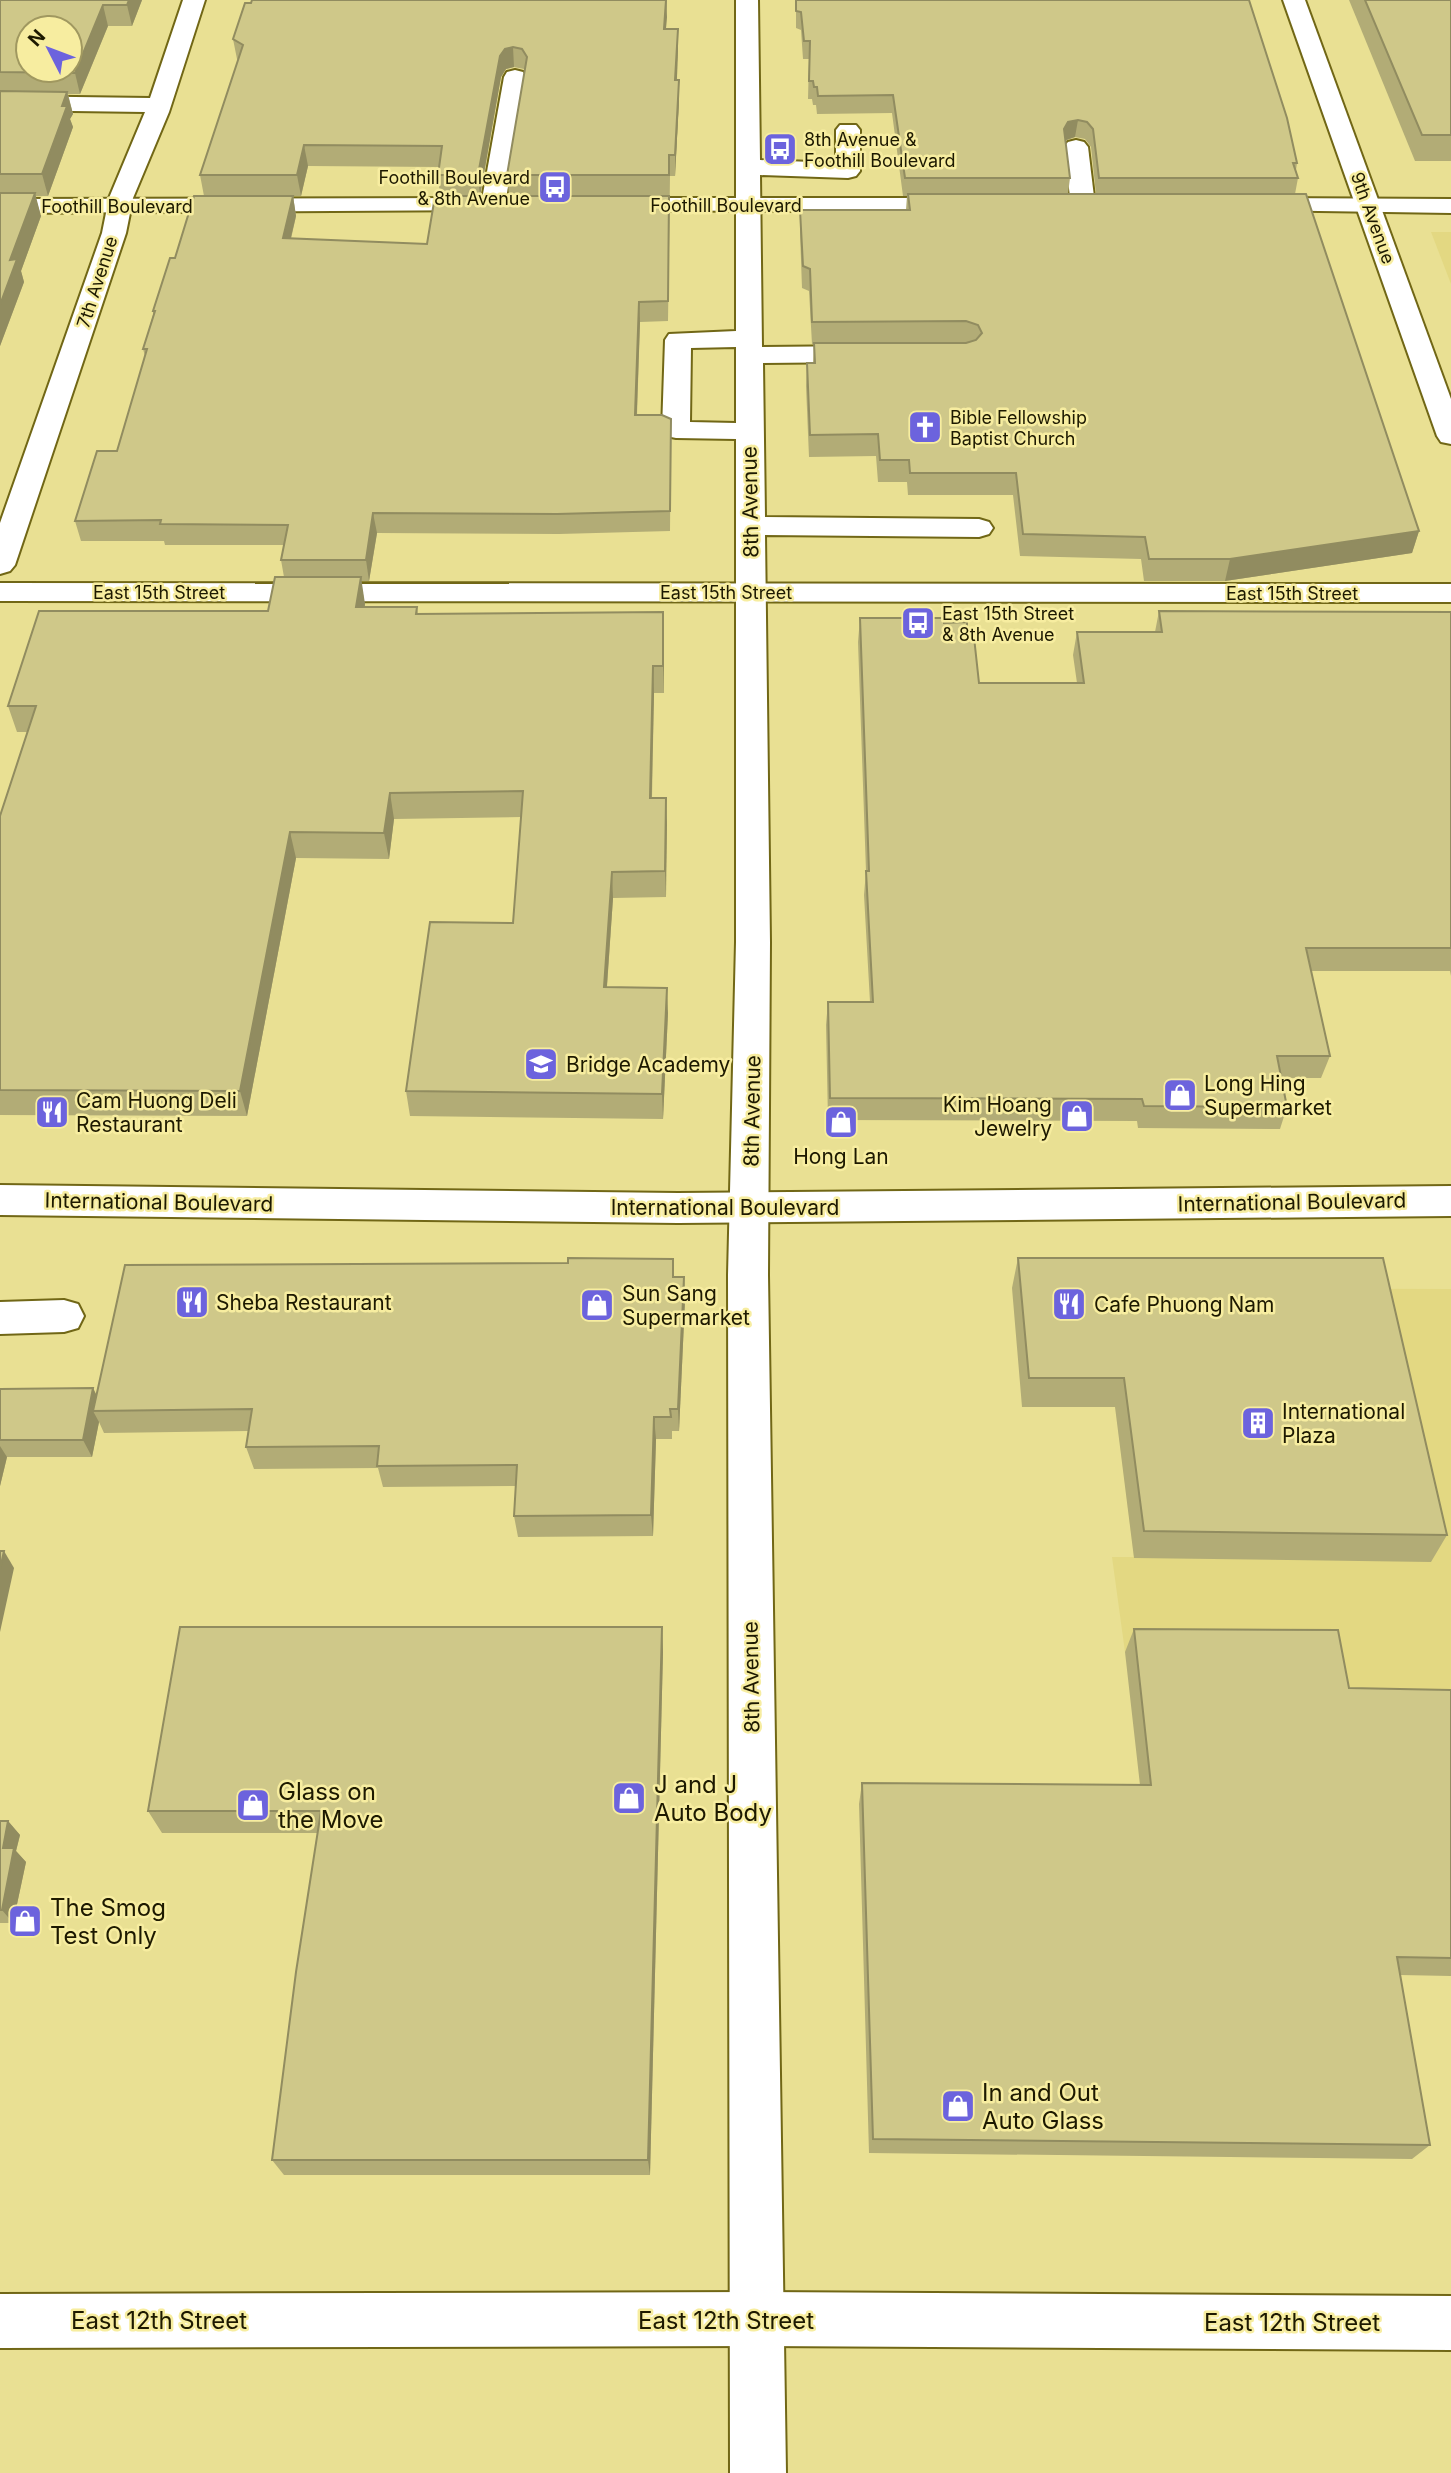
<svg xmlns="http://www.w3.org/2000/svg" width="1451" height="2473" viewBox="0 0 1451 2473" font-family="Inter,sans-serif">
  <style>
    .built { fill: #e3d882 }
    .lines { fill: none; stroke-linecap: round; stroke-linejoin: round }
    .minor-casing { stroke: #716716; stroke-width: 4 }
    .major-casing { stroke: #716716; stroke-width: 4 }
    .minor { fill: #fff; fill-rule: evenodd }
    .major { fill: #fff; fill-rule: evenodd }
    .wall { fill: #b2ac76; fill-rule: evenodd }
    .shaded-wall { fill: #918c60 }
    .building { fill: #cfc889; stroke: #918c60; stroke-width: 2; fill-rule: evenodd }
    .labels { text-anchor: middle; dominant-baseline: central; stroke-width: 5; stroke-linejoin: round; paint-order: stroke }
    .far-poi-label { font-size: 18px; fill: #1d1900; stroke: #f7eda0; text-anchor: start }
    .far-street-label { font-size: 18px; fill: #1d1900; stroke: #f7eda0 }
    .street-label { font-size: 21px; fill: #1d1900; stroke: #f7eda0 }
    .poi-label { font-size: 21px; fill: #1d1900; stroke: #f7eda0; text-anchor: start }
    .near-poi-label { font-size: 24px; fill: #1d1900; stroke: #f7eda0; text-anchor: start }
    .near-street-label { font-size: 24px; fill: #1d1900; stroke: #f7eda0 }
  </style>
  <rect width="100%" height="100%" fill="#e9e093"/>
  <g class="built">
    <polygon points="1431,232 1451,232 1451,284"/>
    <polygon points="1101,1288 1451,1289 1451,1713 1335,1710 1325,1653 1125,1652 1112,1557 1134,1557"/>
  </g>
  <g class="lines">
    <g class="minor-casing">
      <g id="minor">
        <polygon points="183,0 205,0 169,112 133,198 126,233 15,565 10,571 0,574 0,523 102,233 109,198 145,112 0,110 0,96 150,98"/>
        <path d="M736,0H758L760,160L836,163V130L840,125H856L860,130V171L856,176L848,178L760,175L762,347L865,346L874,348L878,354L874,360L865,362L763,363L765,517L979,519L989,522L993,528L989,534L979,537L765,535L770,942L768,1275L786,2473H730L728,1275L736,942V439L676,438L666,436L662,430L665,340L669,334L736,331ZM736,347V423L690,422L691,348Z"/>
        <polygon points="1283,0 1305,0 1451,399 1451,444 1441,442 1437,436"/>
        <polygon points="515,70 523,72 526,77 505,205 502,210 493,212 484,210 481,205 504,77 507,72"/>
        <polygon points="1076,140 1084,142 1088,147 1095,205 1092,210 1083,212 1074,210 1071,205 1064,147 1068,142"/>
        <polygon points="64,1300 78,1304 84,1316 78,1328 64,1332 0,1334 0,1302"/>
      </g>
    </g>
    <g class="major-casing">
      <g id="major">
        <polygon points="484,198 493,200 496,205 493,210 0,213 0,199"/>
        <polygon points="618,198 960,198 969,200 972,205 969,210 960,212 609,210 606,205 609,200"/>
        <polygon points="1259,198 1451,199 1451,213 1250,210 1247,205 1250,200"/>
        <polygon points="0,583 1451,584 1451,602 0,601"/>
        <polygon points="0,1185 678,1193 1451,1186 1451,1216 678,1223 0,1215"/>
        <polygon points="757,2292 1451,2296 1451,2350 757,2346 0,2348 0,2294"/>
      </g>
    </g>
    <use href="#minor" class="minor"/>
    <use href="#major" class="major"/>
  </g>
  <g class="wall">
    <polygon points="0,0 142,0 132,26 108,26 80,94 68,94 73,114 70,119 73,127 48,196 35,196 41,216 21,271 24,282 0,346"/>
    <path d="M667,0L666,29H678L677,80L679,101L675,176H670L668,321L640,322L637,415L671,419L670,531L559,534L377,533L369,581H361L365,607H417L418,614L663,612L664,693H654L652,798H666V897L613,898L607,987L668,1013L663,1119L410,1116L406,1091L513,923L521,817L394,819L389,859L296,858L247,1116L0,1115V816L27,732H17L8,706L268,611L284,577L281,560L284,545H165L164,541H81L75,521L117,451L145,356L143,349L153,315V311L175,258L204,196L200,175L238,60L237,59L233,39L251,3ZM514,67L524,69L525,71L507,175L509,196H480L501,77L506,69ZM308,166L439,167L438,175L440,196L427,244L291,239L296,216L293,196H301Z"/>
    <path d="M796,0H1249L1297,163L1296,170L1298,178L1295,194L1419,531L1412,553L1225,581H1144L1141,559L1020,556L1013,495H908L907,482H878L876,456L809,457L806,386L807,363H813L814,344H812L809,291L802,288L800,232V210H906L907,196H903L892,113L817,114L816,105H813L812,99H808L809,59H803L801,30L796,28ZM1075,137L1085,139L1091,147L1096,194H1068L1070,178L1065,141Z"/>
    <polygon points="1349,0 1451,0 1451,161 1415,161"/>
    <polygon points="1159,611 1451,612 1451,976 1450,971 1311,971 1330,1056 1321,1078 1282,1078 1287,1107 1280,1129 1138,1128 1137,1121 828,1120 826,1025 828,1002 870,1002 864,895 866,871 858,642 860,618 944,623 979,683 1077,683 1073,655 1077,632 1155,632"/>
    <polygon points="1018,1258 1447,1535 1431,1562 1134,1558 1115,1407 1022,1407 1012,1288"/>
    <polygon points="674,1277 684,1277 685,1300 679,1431 672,1431 672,1439 656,1439 653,1536 518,1537 514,1516 516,1486 383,1487 378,1468 254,1469 246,1447 248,1431 104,1433 99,1422 92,1457 7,1457 0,1486 0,1389 93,1388 97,1396"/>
    <polygon points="662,1627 663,1652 650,2175 284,2175 272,2160 318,1833 162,1833 148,1811"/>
    <polygon points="1134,1629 1349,1688 1451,1690 1451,1976 1400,1975 1430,2145 1412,2159 869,2153 859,1804 862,1783 1140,1785 1125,1652"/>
    <polygon points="0,1821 8,1821 20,1835 16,1851 26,1862 13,1923 0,1923"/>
  </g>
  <g class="shaded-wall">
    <polygon points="129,0 142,0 132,26 127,5"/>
    <polygon points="666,0 667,17 664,50 664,29"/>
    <polygon points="103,5 108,26 80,94 75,73"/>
    <polygon points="678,29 678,50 676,101 675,80"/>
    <polygon points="513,47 514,67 506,69 501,77 480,196 478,175 500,56 505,49"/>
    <polygon points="679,80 679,101 675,176 675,155"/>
    <polygon points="67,92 73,114 70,119 73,127 48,196 42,174 62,106"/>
    <polygon points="1078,120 1075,137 1066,140 1061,147 1064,129 1068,122"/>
    <polygon points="304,145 308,166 301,196 297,175"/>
    <polygon points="35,193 41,216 21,271 24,282 0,346 0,305 10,260"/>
    <polygon points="293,196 296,216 286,258 283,238"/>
    <polygon points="639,302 640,322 636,435 635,415"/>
    <polygon points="373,513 377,533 369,581 366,560"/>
    <polygon points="1419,531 1412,553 1225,581 1230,559"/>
    <polygon points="361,577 365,604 361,633 356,607"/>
    <polygon points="663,612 664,638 664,693 663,666"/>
    <polygon points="653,666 654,693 651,824 650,798"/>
    <polygon points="390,793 394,819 389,859 384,833"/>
    <polygon points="666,798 667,824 666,897 665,871"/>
    <polygon points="290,832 296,858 247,1116 240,1091"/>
    <polygon points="612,872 613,898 605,1013 604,987"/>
    <polygon points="667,988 668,1013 663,1119 662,1094"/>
    <polygon points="684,1277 685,1300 679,1431 678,1409"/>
    <polygon points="93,1388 102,1407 93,1411 99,1422 92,1457 83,1440"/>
    <polygon points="654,1417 656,1439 653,1536 651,1515"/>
    <polygon points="0,1446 7,1457 0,1486"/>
    <polygon points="4,1551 14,1568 0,1632 0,1569"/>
    <polygon points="662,1627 663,1652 650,2175 648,2160"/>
    <polygon points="8,1821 20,1835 16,1851 26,1862 13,1923 2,1910 3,1848"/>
  </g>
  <g class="building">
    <path d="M0,0H129L127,5H103L75,73L0,72ZM28,28H70V70H28Z"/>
    <polygon points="252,0 666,0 664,29 678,29 675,80 679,80 675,155 669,155 669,175 507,175 527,57 522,49 513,47 505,49 500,56 478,175 438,175 442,146 304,145 297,175 200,175 243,45 233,39 245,3 251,3"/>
    <polygon points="796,0 1249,0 1287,118 1297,163 1293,163 1298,178 1099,178 1093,129 1087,122 1078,120 1068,122 1064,129 1070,178 905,178 893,95 818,96 817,87 814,87 813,81 809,81 810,41 804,41 801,12 796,11"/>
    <polygon points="1365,0 1451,0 1451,135 1422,135"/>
    <polygon points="0,91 67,92 62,106 67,106 42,174 0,174"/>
    <polygon points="0,193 35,193 10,260 17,259 0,305"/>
    <polygon points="908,194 1306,194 1419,531 1230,559 1149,559 1145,537 1023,534 1016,473 910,473 909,460 880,460 878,434 810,435 807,363 815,363 814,343 966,343 976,340 982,333 978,325 966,321 812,322 810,269 803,266 800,210 910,210"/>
    <polygon points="194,196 293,196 283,238 427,244 435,196 669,196 668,301 639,302 635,415 662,415 671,419 670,511 557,514 373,513 366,560 281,560 288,525 160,524 161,520 75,521 97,451 117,451 147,349 143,349 155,311 153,311 170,258 175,258"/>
    <polygon points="275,577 361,577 356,607 417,607 416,614 663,612 663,666 653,666 650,798 666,798 665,871 612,872 604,987 667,988 662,1094 406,1091 430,922 513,923 523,791 390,793 384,833 290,832 240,1091 0,1090 0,816 36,706 8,706 39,611 268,611"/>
    <polygon points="1159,611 1451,612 1451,948 1306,948 1330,1056 1277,1056 1287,1107 1144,1106 1142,1099 830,1098 828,1002 873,1002 866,871 869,871 860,618 944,618 944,623 967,622 967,628 973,628 979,683 1084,683 1077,632 1162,632"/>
    <polygon points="568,1258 673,1259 673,1277 684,1277 678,1409 670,1409 671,1417 654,1417 651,1515 514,1516 517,1465 377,1466 379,1446 246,1447 252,1409 93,1411 125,1265 568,1263"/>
    <polygon points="1018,1258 1383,1258 1447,1535 1144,1531 1124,1378 1029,1378"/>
    <polygon points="93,1388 83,1440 0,1440 0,1389"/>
    <polygon points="0,1551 4,1551 0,1569"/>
    <polygon points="180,1627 662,1627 648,2160 272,2160 296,1972 321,1811 148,1811"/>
    <polygon points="1134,1629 1338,1630 1349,1688 1451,1690 1451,1958 1397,1957 1430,2145 873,2139 862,1783 1151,1785"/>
    <polygon points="0,1821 8,1821 3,1848 14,1848 2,1910 0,1910"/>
  </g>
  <defs>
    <g id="bus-square" transform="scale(1.75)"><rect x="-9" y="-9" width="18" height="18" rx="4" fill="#6c63dd" stroke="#f7eda0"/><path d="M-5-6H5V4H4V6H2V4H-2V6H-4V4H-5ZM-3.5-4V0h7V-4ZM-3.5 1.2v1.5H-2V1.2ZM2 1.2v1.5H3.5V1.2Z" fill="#fff"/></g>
    <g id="church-square" transform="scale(1.75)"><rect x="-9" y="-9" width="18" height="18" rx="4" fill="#6c63dd" stroke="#f7eda0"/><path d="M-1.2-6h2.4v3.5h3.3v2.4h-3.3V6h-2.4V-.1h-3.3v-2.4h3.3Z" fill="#fff"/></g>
    <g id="school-square" transform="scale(1.75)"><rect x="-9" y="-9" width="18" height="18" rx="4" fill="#6c63dd" stroke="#f7eda0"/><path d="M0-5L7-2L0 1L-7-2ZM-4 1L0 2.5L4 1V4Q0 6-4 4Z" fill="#fff"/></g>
    <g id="shop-square" transform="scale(1.75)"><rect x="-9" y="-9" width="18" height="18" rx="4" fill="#6c63dd" stroke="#f7eda0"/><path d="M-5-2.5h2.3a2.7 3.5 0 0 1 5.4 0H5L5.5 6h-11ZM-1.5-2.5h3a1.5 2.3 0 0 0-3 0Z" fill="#fff"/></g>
    <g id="restaurant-square" transform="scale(1.75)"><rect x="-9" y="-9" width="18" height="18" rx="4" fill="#6c63dd" stroke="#f7eda0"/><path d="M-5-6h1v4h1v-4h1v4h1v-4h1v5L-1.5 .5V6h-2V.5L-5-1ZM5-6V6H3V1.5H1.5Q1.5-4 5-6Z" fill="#fff"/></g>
    <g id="building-square" transform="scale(1.75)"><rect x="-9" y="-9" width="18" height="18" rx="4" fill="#6c63dd" stroke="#f7eda0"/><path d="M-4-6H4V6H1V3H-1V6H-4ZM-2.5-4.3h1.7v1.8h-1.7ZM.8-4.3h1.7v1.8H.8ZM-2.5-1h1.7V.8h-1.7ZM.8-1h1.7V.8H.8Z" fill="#fff"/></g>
  </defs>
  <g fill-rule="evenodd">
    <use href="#bus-square" x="780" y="149"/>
    <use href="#bus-square" x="555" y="187"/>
    <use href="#church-square" x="925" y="427"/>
    <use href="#bus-square" x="918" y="623"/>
    <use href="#school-square" x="541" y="1064"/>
    <use href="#shop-square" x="1180" y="1095"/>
    <use href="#restaurant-square" x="52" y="1112"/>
    <use href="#shop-square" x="1077" y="1116"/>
    <use href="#shop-square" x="841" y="1122"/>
    <use href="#restaurant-square" x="192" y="1302"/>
    <use href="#restaurant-square" x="1069" y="1304"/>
    <use href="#shop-square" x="597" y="1305"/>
    <use href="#building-square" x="1258" y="1423"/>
    <use href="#shop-square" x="629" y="1798"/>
    <use href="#shop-square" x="253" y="1805"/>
    <use href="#shop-square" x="25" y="1921"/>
    <use href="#shop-square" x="958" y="2106"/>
  </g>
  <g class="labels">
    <g class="far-poi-label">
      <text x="804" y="139">8th Avenue &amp;<tspan x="804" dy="21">Foothill Boulevard</tspan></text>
      <text x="530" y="177" text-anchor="end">Foothill Boulevard<tspan x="530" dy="21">&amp; 8th Avenue</tspan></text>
      <text x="950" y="417">Bible Fellowship<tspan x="950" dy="21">Baptist Church</tspan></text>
      <text x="942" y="613">East 15th Street<tspan x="942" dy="21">&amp; 8th Avenue</tspan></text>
    </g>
    <g class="far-street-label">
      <text x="726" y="205">Foothill Boulevard</text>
      <text x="117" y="206">Foothill Boulevard</text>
      <text transform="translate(1373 218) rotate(70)">9th Avenue</text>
      <text transform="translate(97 282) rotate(-72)">7th Avenue</text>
      <text x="159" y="592">East 15th Street</text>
      <text x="726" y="592">East 15th Street</text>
      <text x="1292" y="593">East 15th Street</text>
    </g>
    <g class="street-label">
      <text transform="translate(750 502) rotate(-91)">8th Avenue</text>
      <text transform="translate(752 1111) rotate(-89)">8th Avenue</text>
      <text transform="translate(159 1202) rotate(1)">International Boulevard</text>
      <text transform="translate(1292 1202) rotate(-1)">International Boulevard</text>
      <text x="725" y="1207">International Boulevard</text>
      <text transform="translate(751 1677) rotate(-91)">8th Avenue</text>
    </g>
    <g class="poi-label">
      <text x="566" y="1064">Bridge Academy</text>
      <text x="1204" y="1083">Long Hing<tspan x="1204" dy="24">Supermarket</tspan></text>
      <text x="76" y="1100">Cam Huong Deli<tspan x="76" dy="24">Restaurant</tspan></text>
      <text x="1052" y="1104" text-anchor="end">Kim Hoang<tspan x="1052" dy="24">Jewelry</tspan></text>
      <text x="841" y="1156" text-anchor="middle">Hong Lan</text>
      <text x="622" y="1293">Sun Sang<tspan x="622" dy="24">Supermarket</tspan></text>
      <text x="216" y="1302">Sheba Restaurant</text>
      <text x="1094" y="1304">Cafe Phuong Nam</text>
      <text x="1282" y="1411">International<tspan x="1282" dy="24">Plaza</tspan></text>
    </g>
    <g class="near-poi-label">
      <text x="654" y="1784">J and J<tspan x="654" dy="28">Auto Body</tspan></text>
      <text x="278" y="1791">Glass on<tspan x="278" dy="28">the Move</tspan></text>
      <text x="50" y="1907">The Smog<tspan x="50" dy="28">Test Only</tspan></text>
      <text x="982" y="2092">In and Out<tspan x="982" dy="28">Auto Glass</tspan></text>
    </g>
    <g class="near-street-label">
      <text x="159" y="2320">East 12th Street</text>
      <text x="726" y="2320">East 12th Street</text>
      <text x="1292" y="2322">East 12th Street</text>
    </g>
  </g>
  <g transform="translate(49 49) rotate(312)"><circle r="33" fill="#f7eda0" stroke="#a09860" stroke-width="2"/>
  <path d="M0-5L12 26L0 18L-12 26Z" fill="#6c63dd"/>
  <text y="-10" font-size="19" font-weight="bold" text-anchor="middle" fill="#1d1900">N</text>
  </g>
</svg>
